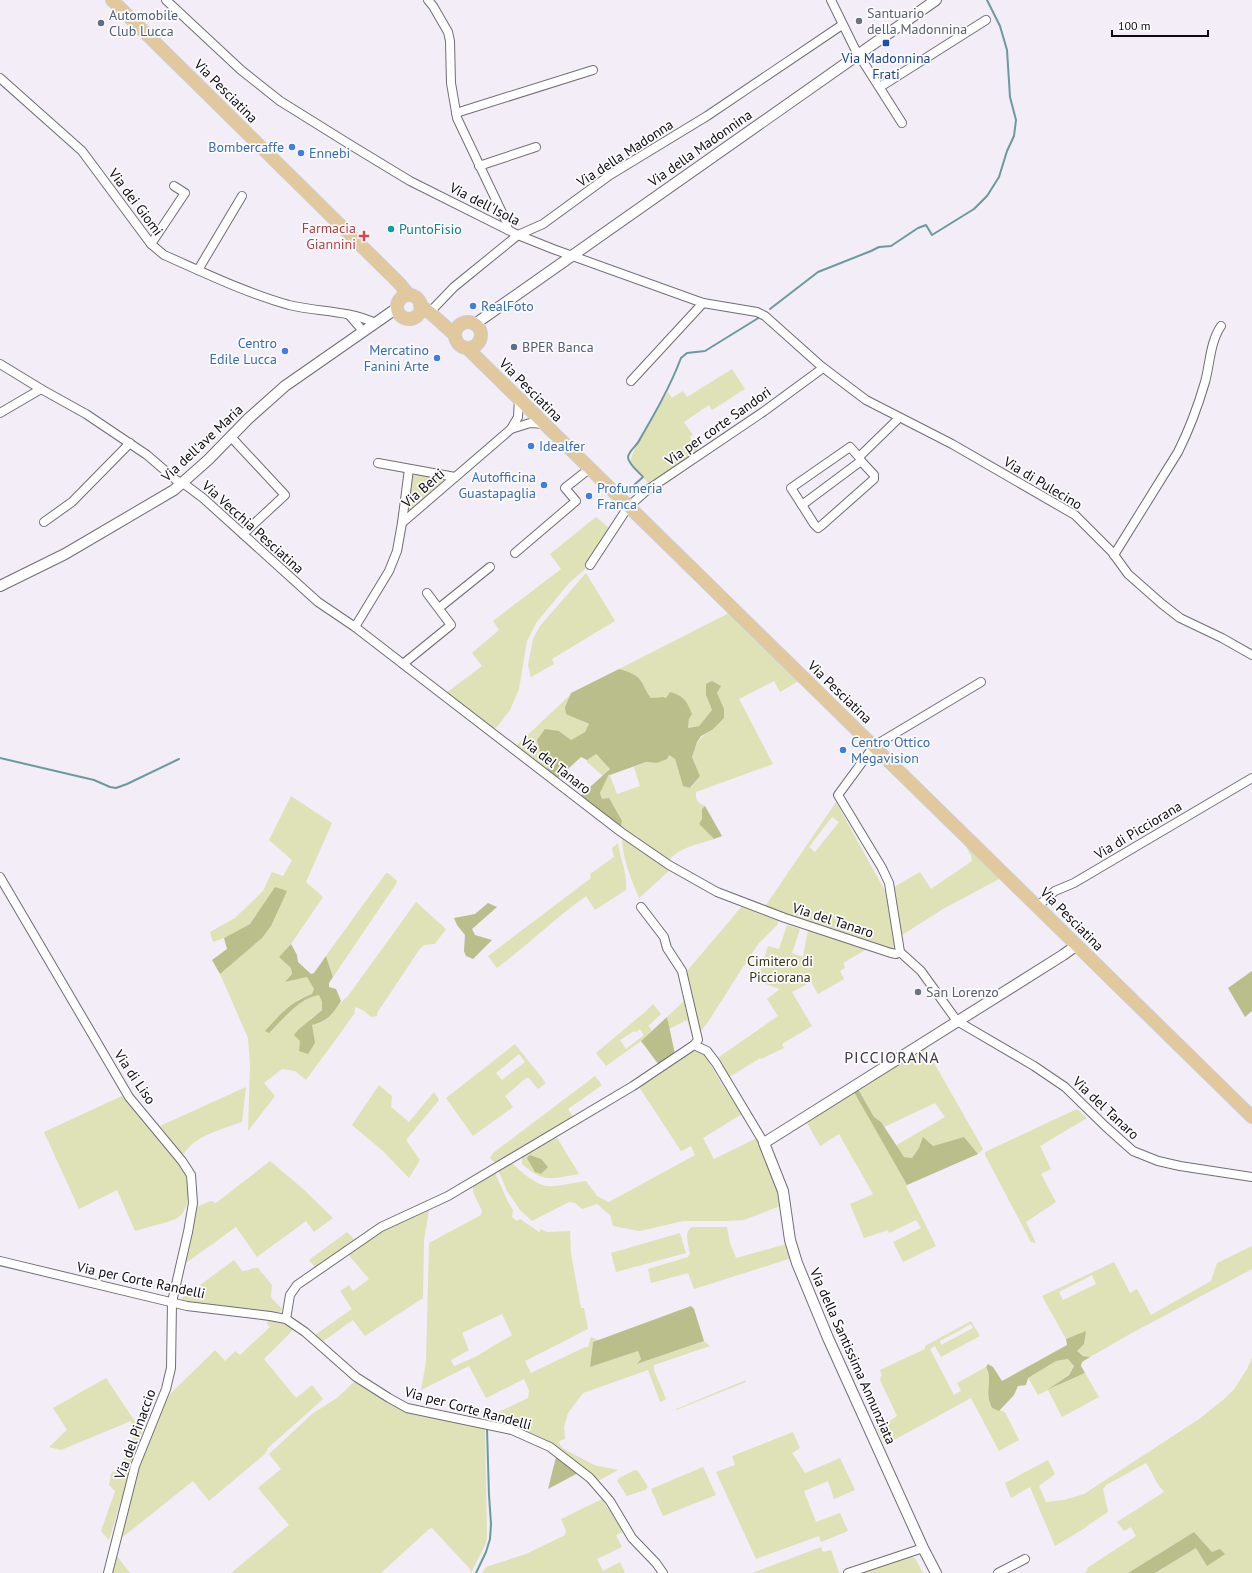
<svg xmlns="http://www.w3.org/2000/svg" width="1252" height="1573" viewBox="0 0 1252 1573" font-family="'PT Sans',sans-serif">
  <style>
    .green { fill: #dee2b6; fill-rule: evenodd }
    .forest { fill: #babe8b }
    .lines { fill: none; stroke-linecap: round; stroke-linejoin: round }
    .stream { stroke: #6b9a9d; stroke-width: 2 }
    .minor-casing { stroke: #726d75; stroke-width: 10 }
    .tertiary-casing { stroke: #726d75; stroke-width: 12 }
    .primary-casing { stroke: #cececf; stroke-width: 14 }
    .minor { stroke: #fff; stroke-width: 8 }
    .tertiary { stroke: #fff; stroke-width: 10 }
    .primary { stroke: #e1c89d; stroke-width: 12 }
    .worship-dot { fill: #6b7280; stroke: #fdfcfe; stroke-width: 1.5 }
    .service-dot { fill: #5c6f8a; stroke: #fdfcfe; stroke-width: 1.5 }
    .transit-dot { fill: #1a4fb4; stroke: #fdfcfe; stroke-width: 1.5 }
    .shop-dot { fill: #3f7fe0; stroke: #fdfcfe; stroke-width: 1.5 }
    .culture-dot { fill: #0f9aa8; stroke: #fdfcfe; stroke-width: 1.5 }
    .health-dot { fill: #e0444e; stroke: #fdfcfe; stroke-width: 1.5 }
    .labels { text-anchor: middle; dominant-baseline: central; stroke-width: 3.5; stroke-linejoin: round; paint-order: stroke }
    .worship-label { font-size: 14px; fill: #5b616d; stroke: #fdfcfe; text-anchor: start }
    .service-label { font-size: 14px; fill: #4e5e75; stroke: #fdfcfe; text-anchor: start }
    .transit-label { font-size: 14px; fill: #164399; stroke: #fdfcfe }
    .street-label { font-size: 14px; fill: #0c0a0d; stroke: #fdfcfe }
    .shop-label { font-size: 14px; fill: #366cbe; stroke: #fdfcfe; text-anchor: start }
    .health-label { font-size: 14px; fill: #be3a42; stroke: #fdfcfe; text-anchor: end }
    .culture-label { font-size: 14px; fill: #0d838f; stroke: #fdfcfe; text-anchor: start }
    .park-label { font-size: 14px; fill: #363810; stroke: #fdfcfe }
    .quarter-label { font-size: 16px; letter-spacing: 1px; fill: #403c43; stroke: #fdfcfe }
  </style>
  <rect width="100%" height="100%" fill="#f2edf6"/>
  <g class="green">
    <polygon points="732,369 745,389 712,410 709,405 684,422 693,435 690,437 699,452 648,483 630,461 638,440 668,392 672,398 683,391 687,397"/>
    <polygon points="416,474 442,479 443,481 408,512 407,510 413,476"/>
    <polygon points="596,517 609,528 584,570 569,583 536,623 527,641 519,689 510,710 497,727 493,729 446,693 482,666 472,653 499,630 493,621 561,569 550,554"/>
    <polygon points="586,573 615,621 552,659 554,664 531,677 528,665 533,639 540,626"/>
    <path d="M731,612L800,680L780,692L774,681L739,699L773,764L696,792C695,800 698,803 705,806L702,809V819L699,824L714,839C700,844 680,847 670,859L665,858L621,826L622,821L602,799L600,793L609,773L617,794L640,786L634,767L646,762L657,763L669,755L675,759L683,786L691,788L700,776L692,757C697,742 698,738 712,730L719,700L717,693L706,695L712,710L699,726L688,728L689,719L692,714L666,698L663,697L651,698C646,692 645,687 641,681C637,674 626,671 619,669Z"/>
    <polygon points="570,695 565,707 578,719 589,725 585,732 571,740 559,731 540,751 548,763 547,772 516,746"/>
    <polygon points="596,754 597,756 610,768 603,776 587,762 587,760"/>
    <path d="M291,796L332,823L306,882L323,897L291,944L279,957L291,968L292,974L286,982L307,977L314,989L312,994L299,999L270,1033C284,1019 299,998 319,995L322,1002V1010L311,1018L299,1046L312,1025C335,1020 332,1008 348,996L416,902L446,929L435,944L424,945L419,950L377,1013V1016L371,1017L364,1011L356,1007L354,1011L355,1013L306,1080L295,1071L282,1069L264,1083L275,1096L248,1131L250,1065L248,1038L220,974L262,938L271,926L275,887L250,924L224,938L213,942L210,932L235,918L263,891L272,872L283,876L292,860L269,840Z"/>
    <path d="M836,802L885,891L896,938V949L894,950L764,908ZM832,817L839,822L815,852L809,847Z"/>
    <path d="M624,838L670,870L639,898C631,879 623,860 622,839Z"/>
    <path d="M618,843C620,859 628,875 626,890L595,910L586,896C555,918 528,945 497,968L488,956L591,878L590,874L614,857L612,848Z"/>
    <polygon points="965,844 1001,878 943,909 899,937 892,888 920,872 931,889 972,861 971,856"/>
    <polygon points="386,873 388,873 397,881 396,884 333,977 326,956"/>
    <polygon points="743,905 776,918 778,921 778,924 759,943 748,959 708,1022 700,1032 687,971"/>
    <polygon points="787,925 800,929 792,953 803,957 808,930 868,946 867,949 843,963 845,968 840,971 844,979 818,994 811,982 792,992 812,1026 782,1044 784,1048 761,1059 760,1058 728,1078 716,1059 778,1016 767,999 780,989 757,981 768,946 779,949"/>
    <polygon points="686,999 694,1039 687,1020 669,1029 667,1017"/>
    <path d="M653,1004L661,1014L648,1026L652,1030L641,1041L606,1066L596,1053L645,1012ZM640,1029L644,1035L626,1049L620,1040L634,1031L636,1032Z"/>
    <path d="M515,1044L546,1083L538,1089L529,1078H526L505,1096L513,1107L473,1136L446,1098ZM519,1054L525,1062L502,1080L496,1073Z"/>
    <polygon points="925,1047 983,1149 978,1154 964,1137 933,1146 919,1148 912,1158 904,1157 895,1146 945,1117 935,1103 884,1127 881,1122 874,1117 858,1089"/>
    <path d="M696,1051L705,1055L721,1083L742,1114L703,1138L714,1159L757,1138L777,1190L780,1206L744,1220L727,1221H683L640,1231L613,1226L610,1215L597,1204L582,1209L575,1203L569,1202L532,1221L520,1210L507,1191L499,1172L501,1166L506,1163L513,1164C522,1172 535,1185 548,1186C557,1187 576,1182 586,1181L597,1196L609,1202L695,1155L691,1146L681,1151L639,1087L689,1052Z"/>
    <polygon points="595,1076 602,1085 568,1109 573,1117 497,1163 494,1162 490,1158 493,1153"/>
    <polygon points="379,1085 392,1096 391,1107 409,1122 434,1092 439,1100 406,1140 420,1160 409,1178 383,1151 352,1125"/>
    <path d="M246,1087L242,1122C222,1129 194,1136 183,1155L160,1126Z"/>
    <polygon points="854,1092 907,1185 906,1186 936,1246 903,1262 893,1242 921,1228 916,1220 889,1233 888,1230 864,1238 850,1204 873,1194 839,1134 820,1146 806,1121"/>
    <path d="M122,1096C135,1108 145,1122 156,1135C166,1147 179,1160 185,1174C190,1185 190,1209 179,1217C174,1221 144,1228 135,1231L117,1190L79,1209L44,1132Z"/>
    <polygon points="1077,1109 1087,1118 1040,1146 1051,1169 1041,1174 1056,1202 1026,1222 1036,1243 1031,1242 985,1155 985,1152"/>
    <path d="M556,1136L579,1174C553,1178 544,1184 522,1164V1158L524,1155Z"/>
    <polygon points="270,1161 302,1188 333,1218 314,1232 306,1221 257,1257 236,1227 183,1265 194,1208 211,1201 216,1203"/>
    <path d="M495,1173L508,1202L513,1210L512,1217L517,1221L520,1219L539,1232L541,1229L547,1232L570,1231L571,1254L581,1308H584L588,1329L525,1361L531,1373L585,1347H588L591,1337L598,1340L593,1342L590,1367L638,1351L641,1359L638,1364L704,1341L710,1346L654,1365V1370L666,1399L660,1402L648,1370L583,1393L568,1413L564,1427L565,1439L559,1441L560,1445L564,1449L594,1465L618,1470L600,1480H597C575,1458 548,1437 518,1428C508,1425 498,1423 488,1420V1417L528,1398L529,1391L524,1379L486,1398L469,1366L421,1390L426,1362L429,1243L481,1215L482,1211L473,1192V1186ZM502,1314L512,1335L475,1357L454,1366L451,1360L469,1350L462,1333Z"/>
    <polygon points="429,1210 424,1240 423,1298 365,1336 353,1320 322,1342 315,1335 352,1309 340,1291 349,1285 353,1291 369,1279 347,1253 384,1228"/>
    <path d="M692,1227H727L730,1243L736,1258L787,1244L792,1258L694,1289L688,1273L651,1283L648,1269L688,1257L690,1254C689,1246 683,1232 692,1227Z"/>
    <polygon points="347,1232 355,1240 316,1268 309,1260"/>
    <polygon points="680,1233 686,1253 616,1272 611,1253"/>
    <path d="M1252,1246V1269L1130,1334L1090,1357C1076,1355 1076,1349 1072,1337L1066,1339L1042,1296L1114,1262L1130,1293L1137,1289L1151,1315L1211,1281L1217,1263ZM1092,1275L1096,1284L1063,1300L1059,1292Z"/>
    <path d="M234,1260L242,1271C247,1272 252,1267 258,1268L272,1285L271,1297L277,1304L282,1308L281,1311L277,1313L187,1303L181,1299Z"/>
    <polygon points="268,1319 291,1326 294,1329 264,1359 296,1398 312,1385 323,1399 268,1448 265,1454 209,1501 193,1481 114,1544 137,1463 165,1399 215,1350 225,1361 235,1351 240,1355 270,1327 267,1324"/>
    <path d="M971,1321L980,1336L941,1357L935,1346L930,1349L954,1395L961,1391L957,1383L986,1367C994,1381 983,1390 992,1408L1005,1412L1019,1440L999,1451L971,1398L885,1445L877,1429L897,1416L880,1380L881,1379L880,1377L882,1376L880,1370L925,1349V1346ZM971,1324L973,1328L941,1345L940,1341Z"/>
    <path d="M1252,1358V1573H1155L1196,1548L1212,1552L1194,1532L1128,1573H1084L1087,1571V1568L1136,1536L1131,1527L1124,1531L1117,1522L1164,1492C1156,1484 1153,1473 1146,1463L1106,1485L1103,1489L1108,1512L1088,1525L1085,1528L1055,1546L1030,1487L1011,1498L1005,1483L1048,1460L1055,1474L1039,1486L1046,1502L1064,1500L1084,1494L1199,1419L1223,1400L1235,1388L1247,1369Z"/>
    <polygon points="1068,1359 1074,1365 1069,1374 1050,1389 1085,1373 1099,1397 1062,1417 1048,1390 1038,1395 1028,1378 1056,1361"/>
    <polygon points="106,1378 142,1432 109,1540 101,1531 115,1491 109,1485 111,1473 119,1471 133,1437 131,1421 61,1450 49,1447 67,1430 53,1408"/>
    <polygon points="746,1380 746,1382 676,1410 676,1409"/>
    <polygon points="355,1381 408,1413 485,1429 487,1535 486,1543 471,1573 470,1569 432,1528 429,1529 381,1573 231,1573 289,1525 258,1488 281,1469 269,1454 312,1414 337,1398"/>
    <polygon points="793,1432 800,1448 792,1453 805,1473 840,1458 855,1490 834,1499 828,1481 804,1491 816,1522 840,1513 848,1531 821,1542 819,1536 756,1559 716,1472 735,1465 732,1456"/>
    <polygon points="703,1467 716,1495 663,1516 651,1489"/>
    <polygon points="635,1470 638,1471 648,1487 645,1490 627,1496 617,1481 619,1478"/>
    <polygon points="602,1499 623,1532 616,1535 622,1547 597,1559 603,1571 620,1562 625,1573 482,1573 486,1567 526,1554 565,1535 566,1531 561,1519"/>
    <polygon points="821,1547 823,1552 831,1550 839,1572 838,1573 752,1573"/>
    <polygon points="117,1556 130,1573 110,1573 114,1557"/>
    <polygon points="908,1556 915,1558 923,1573 862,1573"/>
  </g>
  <g class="forest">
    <path d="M619,669C626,671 637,674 641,681C645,687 646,692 651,698L663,697L666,698L670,692C684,696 687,701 692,714L689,719L688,728L699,726L712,710L706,695V684L712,681L721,686L717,693L724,709V718L712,730L701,736L697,742L692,757L700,776L690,788L683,786L675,759L669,755L667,759L657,763L646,762L610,775L609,774L600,793L602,799L609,798L622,821L621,826L613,823L580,796L610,769L596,754L587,760L581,757L557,779L547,772L548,763L540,751L537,740L545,729L559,731L571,740L585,732L589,724L566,714L565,707L571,693Z"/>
    <polygon points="705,806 722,836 714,839 699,824 702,819 702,809"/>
    <polygon points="275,887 287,891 271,926 262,938 220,974 212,960 227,949 224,938 250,924"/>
    <polygon points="488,903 497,907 472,929 475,935 492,940 473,959 466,956 464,951 465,935 457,925 454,918 475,914"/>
    <path d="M291,944L297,955L298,962L311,974L314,973L326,956L333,977L329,983V987L336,989L341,1001C332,1015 328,1021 312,1025L315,1043L308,1054L299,1051L300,1041L294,1035L298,1030L322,1010V1002L319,995C299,998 284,1019 269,1033L265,1031C280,1015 290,1002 312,994L314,989L307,977L285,982L292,974L291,968L279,957Z"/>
    <polygon points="1252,971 1252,1011 1245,1017 1228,988"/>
    <polygon points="667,1017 675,1054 659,1065 641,1041"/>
    <polygon points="858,1089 874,1117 881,1122 904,1157 912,1158 919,1148 923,1137 933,1146 964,1137 978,1154 907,1185 854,1092"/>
    <polygon points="530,1155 541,1159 548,1167 541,1174 535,1172 527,1158"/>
    <polygon points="691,1306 694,1309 704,1341 637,1364 641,1359 638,1351 590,1367 593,1342"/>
    <path d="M1086,1331L1084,1344L1077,1351L1083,1356L1090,1357L1082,1362L1081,1366L1085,1373L1047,1390L1069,1375L1074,1366L1068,1359L1056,1361L1028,1378L1026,1385L1018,1386L1014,1395L999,1411L992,1408C983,1390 994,1381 986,1367L988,1364L993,1367L1002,1381L1067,1345L1066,1339Z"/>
    <polygon points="556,1457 578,1473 548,1489"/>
    <polygon points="1194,1532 1212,1552 1220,1549 1225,1554 1207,1566 1196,1548 1155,1573 1128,1573"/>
  </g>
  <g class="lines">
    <g class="stream">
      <polyline points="770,309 818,272 871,251 879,247 891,246 918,228 926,225 932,235 974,209 987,196 999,177 1007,151 1014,136 1016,120 1010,97 1007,50 1000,26 987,0"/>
      <path d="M623,495L643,477C639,472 628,464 628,457C629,450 637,446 640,439C655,413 670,387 681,358L687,353L705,351L760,317"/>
      <polyline points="0,758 94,780 110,787 116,788 127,784 179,759"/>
      <polyline points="476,1573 486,1552 490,1539 491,1524 489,1495 487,1429"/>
    </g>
    <g class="minor-casing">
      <g id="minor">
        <polyline points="166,0 241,70 280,101 349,144 410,181 518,235 553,249 703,303 757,312 765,316 821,366 866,400 952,444 1075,515 1112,552 1128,574 1162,604 1180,618 1222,638 1252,655"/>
        <polyline points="428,0 433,6 448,32 450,41 451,83 457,118 506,221 508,230"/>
        <polyline points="831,0 855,49 902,123"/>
        <path d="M0,78L82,151L151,244L164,255C205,273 246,293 289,305C317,312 348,310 375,323"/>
        <polyline points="880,87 986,20"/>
        <polyline points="456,113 593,70"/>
        <polyline points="479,166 536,147"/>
        <polyline points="151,244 185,193 174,186"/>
        <polyline points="198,270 242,196"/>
        <polyline points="430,312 454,287 518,235 543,224 610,175 707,116 842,25"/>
        <polyline points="350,316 363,331"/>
        <polyline points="0,364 41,389 86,414 147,455 176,480 187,486 203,498 318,602 355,627 621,832 669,865 717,892 785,918 891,953 896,954 900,952"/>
        <polyline points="631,381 703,303"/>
        <polyline points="0,413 41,389"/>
        <polyline points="511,429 530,423 545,424"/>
        <polyline points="231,437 285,495 243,534"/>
        <polyline points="859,457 861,461 802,505 791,488 850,447 859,457 899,418"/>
        <polyline points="378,463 455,477"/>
        <polyline points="802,505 814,524 818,528 822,525 874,479 874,475 861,461"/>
        <polyline points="44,522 72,502 130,443"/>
        <polyline points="402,523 409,469"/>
        <polyline points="515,553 576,501 565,488 589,469"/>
        <path d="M1114,555L1178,452C1189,430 1198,406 1205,382C1210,364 1210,342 1221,326"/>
        <polyline points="590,565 628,507 646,491 763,412 823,368"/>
        <polyline points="439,608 490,567"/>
        <polyline points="355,627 389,571 397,551 402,523 511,429 518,417 519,398"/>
        <polyline points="403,664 451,625 427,593"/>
        <polyline points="0,877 129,1097 182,1161 191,1175 193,1203 188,1232 172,1302 171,1368 166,1389 135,1466 108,1573"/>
        <polyline points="1038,906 1055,891 1074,883 1252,778"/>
        <polyline points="641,907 664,937 667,948 682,971 698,1040 694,1045"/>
        <polyline points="900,952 921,971 957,1021 1034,1066 1065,1087 1105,1126 1133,1151 1158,1161 1180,1166 1252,1177"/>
        <polyline points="900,952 889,883 882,868 838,795 874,746 981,682"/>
        <polyline points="0,1261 187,1306 270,1316 286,1319 305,1332 356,1377 389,1398 407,1408 512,1430 550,1447 590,1478 610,1501 632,1538 656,1563 663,1573"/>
        <polyline points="286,1319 290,1295 297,1285 381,1227 448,1196 633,1086 694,1045 707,1051 716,1063 764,1143"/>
        <polyline points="848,1573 923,1548"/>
        <polyline points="998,1573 1025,1559"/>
      </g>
    </g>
    <g class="tertiary-casing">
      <g id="tertiary">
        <polyline points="475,324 936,0"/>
        <polyline points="0,586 65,554 174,490 208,460 248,419 285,386 397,308"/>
        <polyline points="936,1573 923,1548 828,1338 797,1263 790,1240 783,1191 764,1143 1063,955 1077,945"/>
      </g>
    </g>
    <g class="primary-casing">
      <g id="primary">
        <polyline points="112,0 399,283 409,295"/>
        <circle cx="409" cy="307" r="12"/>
        <polyline points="420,306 427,310 455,335"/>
        <circle cx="468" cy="335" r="13"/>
        <polyline points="467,348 1252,1117"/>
      </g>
    </g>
    <use href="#minor" class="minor"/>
    <use href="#tertiary" class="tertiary"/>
    <use href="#primary" class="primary"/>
  </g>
  <g class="worship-dot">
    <circle cx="859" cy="21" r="4"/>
    <circle cx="918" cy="992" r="4"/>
  </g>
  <g class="service-dot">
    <circle cx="101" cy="23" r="4"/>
    <circle cx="514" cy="347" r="4"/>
  </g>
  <rect class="transit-dot" x="882" y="39" width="8" height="8" rx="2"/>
  <g class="shop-dot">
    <circle cx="292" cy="147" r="4"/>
    <circle cx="301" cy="153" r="4"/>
    <circle cx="473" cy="306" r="4"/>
    <circle cx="285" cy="351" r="4"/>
    <circle cx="437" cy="358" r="4"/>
    <circle cx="531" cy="446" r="4"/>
    <circle cx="544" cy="485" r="4"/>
    <circle cx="589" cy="496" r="4"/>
    <circle cx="843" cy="750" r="4"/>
  </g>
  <circle class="culture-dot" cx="391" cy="229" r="4"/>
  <path class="health-dot" d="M362 230h4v4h4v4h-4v4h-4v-4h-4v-4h4z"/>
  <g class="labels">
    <g class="worship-label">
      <text x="867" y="13">Santuario<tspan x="867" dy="16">della Madonnina</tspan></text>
      <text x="926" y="992">San Lorenzo</text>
    </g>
    <g class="service-label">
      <text x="109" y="15">Automobile<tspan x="109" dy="16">Club Lucca</tspan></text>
      <text x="522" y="347">BPER Banca</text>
    </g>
    <g class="transit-label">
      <text x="886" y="58">Via Madonnina<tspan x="886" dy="16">Frati</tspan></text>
    </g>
    <g class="street-label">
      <text transform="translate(226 91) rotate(45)">Via Pesciatina</text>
      <text transform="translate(700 148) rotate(-35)">Via della Madonnina</text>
      <text transform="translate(625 153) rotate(-33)">Via della Madonna</text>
      <text transform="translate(136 202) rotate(53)">Via dei Giomi</text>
      <text transform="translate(485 204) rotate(27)">Via dell'Isola</text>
      <text transform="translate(531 390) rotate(45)">Via Pesciatina</text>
      <text transform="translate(718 426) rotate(-35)">Via per corte Sandori</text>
      <text transform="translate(202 443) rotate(-43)">Via dell'ave Maria</text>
      <text transform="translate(1043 483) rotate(31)">Via di Pulecino</text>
      <text transform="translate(423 488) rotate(-41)">Via Berti</text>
      <text transform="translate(253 527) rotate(42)">Via Vecchia Pesciatina</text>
      <text transform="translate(840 692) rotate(44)">Via Pesciatina</text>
      <text transform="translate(556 765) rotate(38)">Via del Tanaro</text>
      <text transform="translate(1138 830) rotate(-31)">Via di Picciorana</text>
      <text transform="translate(1072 919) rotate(45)">Via Pesciatina</text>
      <text transform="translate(833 920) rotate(18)">Via del Tanaro</text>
      <text transform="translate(135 1077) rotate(56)">Via di Liso</text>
      <text transform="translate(1106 1108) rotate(43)">Via del Tanaro</text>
      <text transform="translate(141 1280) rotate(12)">Via per Corte Randelli</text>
      <text transform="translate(853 1356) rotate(66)">Via della Santissima Annunziata</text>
      <text transform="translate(468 1408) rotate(15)">Via per Corte Randelli</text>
      <text transform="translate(135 1434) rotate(-70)">Via del Pinaccio</text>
    </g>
    <g class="shop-label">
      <text x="284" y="147" text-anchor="end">Bombercaffe</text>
      <text x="309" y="153">Ennebi</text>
      <text x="481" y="306">RealFoto</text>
      <text x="277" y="343" text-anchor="end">Centro<tspan x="277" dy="16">Edile Lucca</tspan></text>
      <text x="429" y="350" text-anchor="end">Mercatino<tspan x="429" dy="16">Fanini Arte</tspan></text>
      <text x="539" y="446">Idealfer</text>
      <text x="536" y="477" text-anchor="end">Autofficina<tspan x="536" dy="16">Guastapaglia</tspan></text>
      <text x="597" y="488">Profumeria<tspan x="597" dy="16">Franca</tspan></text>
      <text x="851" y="742">Centro Ottico<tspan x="851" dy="16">Megavision</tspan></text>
    </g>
    <g class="health-label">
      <text x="356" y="228">Farmacia<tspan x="356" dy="16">Giannini</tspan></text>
    </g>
    <g class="culture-label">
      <text x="399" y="229">PuntoFisio</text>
    </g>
    <g class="park-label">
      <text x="780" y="961">Cimitero di<tspan x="780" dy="16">Picciorana</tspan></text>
    </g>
    <g class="quarter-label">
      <text x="892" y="1057">PICCIORANA</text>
    </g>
  </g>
  <path d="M1112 30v6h96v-6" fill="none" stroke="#0c0a0d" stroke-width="2"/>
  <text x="1118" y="30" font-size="12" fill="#0c0a0d" stroke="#fdfcfe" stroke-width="3" paint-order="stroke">100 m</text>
</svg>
